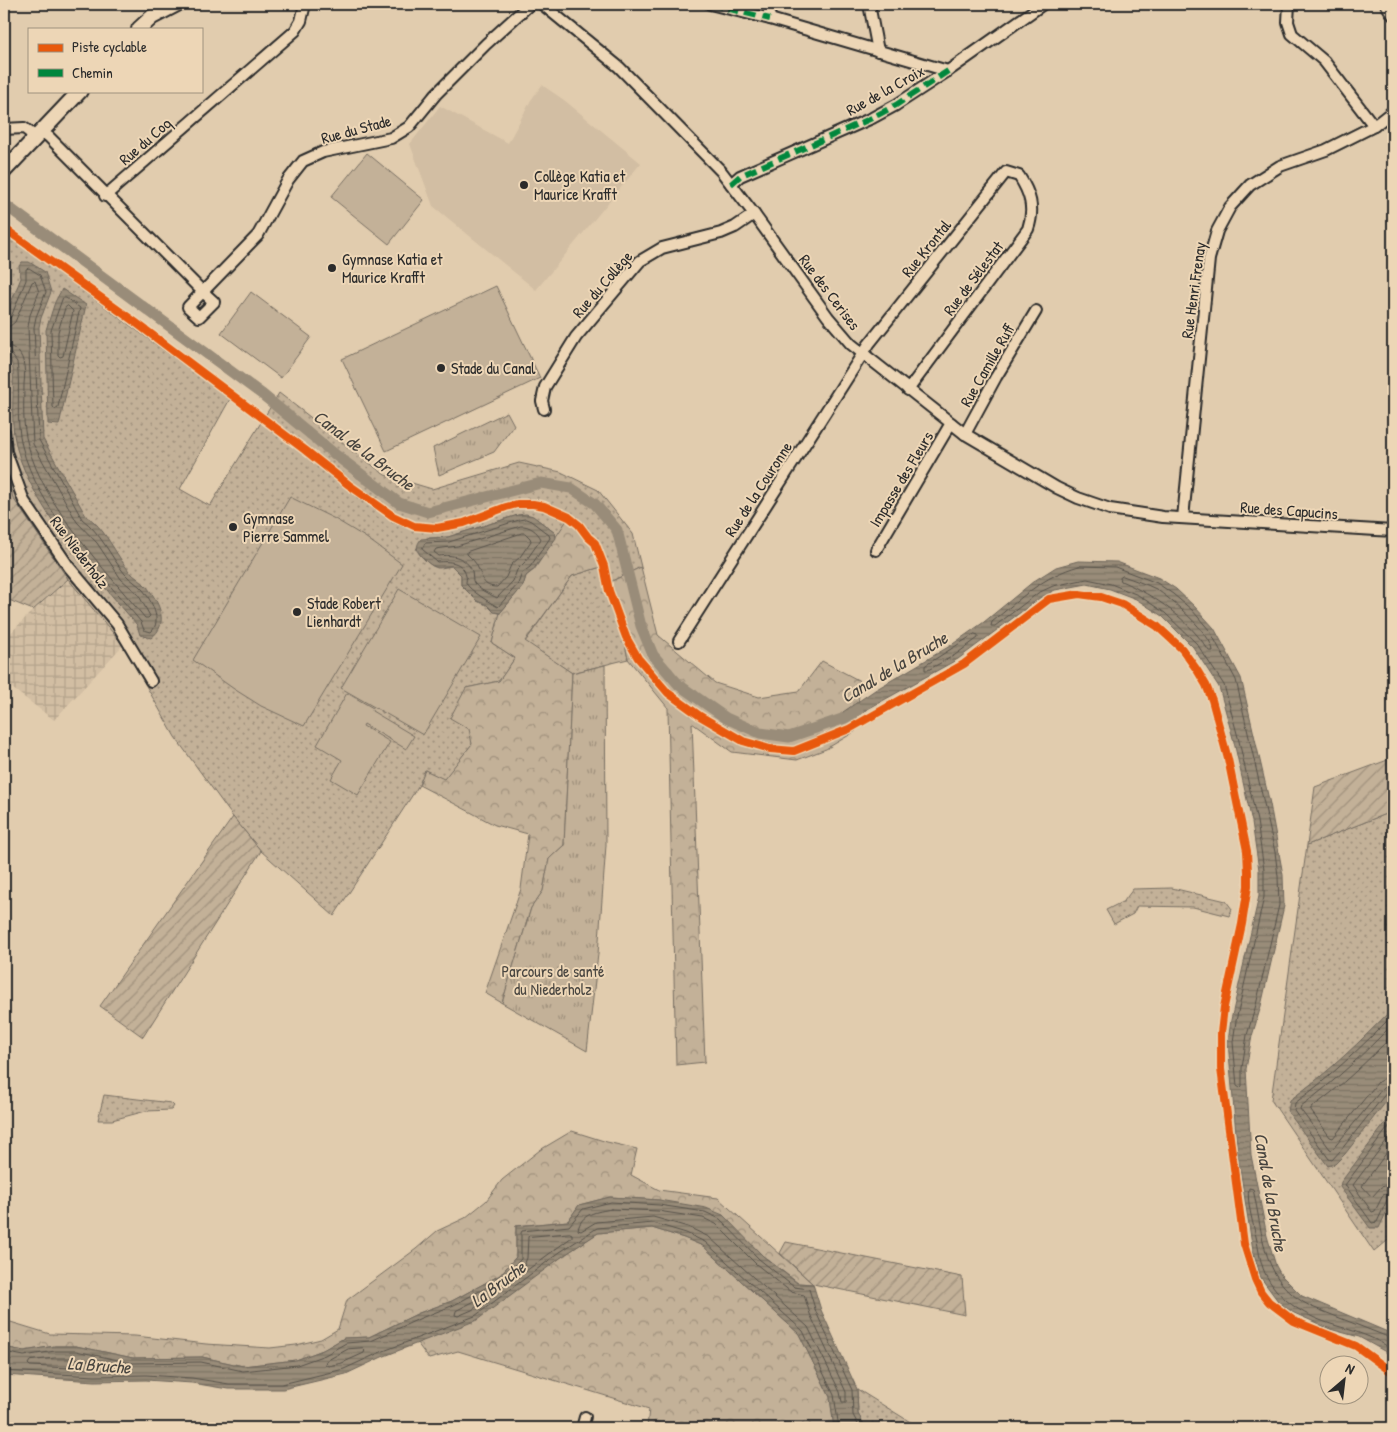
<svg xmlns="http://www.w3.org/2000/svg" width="1397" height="1432" viewBox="0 0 1397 1432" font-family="'Patrick Hand',sans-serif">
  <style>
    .built { fill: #d2bea3 }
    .industrial { fill: url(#industrial-grid) }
    .grass { fill: url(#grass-dots); stroke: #776e62 }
    .forest { fill: url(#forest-crowns); stroke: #776e62 }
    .park { fill: url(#park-tufts); stroke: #776e62 }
    .garden { fill: url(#garden-furrows); stroke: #776e62 }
    .pitch { fill: #c3b198; stroke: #776e62 }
    .water { fill: url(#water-rules); stroke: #6d655a }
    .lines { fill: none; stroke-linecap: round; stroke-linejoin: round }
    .shore { stroke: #57524a; stroke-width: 1 }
    .canal { stroke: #998c79; stroke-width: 11 }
    .street-casing { stroke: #2b2b2b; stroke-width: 14 }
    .secondary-casing { stroke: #2b2b2b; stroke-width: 18 }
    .street { stroke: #edd6b6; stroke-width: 10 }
    .secondary { stroke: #edd6b6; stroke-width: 14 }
    .quiet { stroke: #00873e; stroke-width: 6; stroke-dasharray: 12 6; stroke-linecap: butt }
    .cycleway-casing { stroke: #edd6b6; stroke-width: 11 }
    .cycleway { stroke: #e8590c; stroke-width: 8 }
    .poi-dot { fill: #2b2b2b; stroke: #edd6b6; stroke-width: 2 }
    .labels { text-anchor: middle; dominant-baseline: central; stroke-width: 4; stroke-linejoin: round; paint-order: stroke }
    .street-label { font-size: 16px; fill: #2b2b2b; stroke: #edd6b6 }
    .poi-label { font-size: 16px; fill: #2b2b2b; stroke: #edd6b6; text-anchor: start }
    .park-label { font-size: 16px; fill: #494641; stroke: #edd6b6 }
    .water-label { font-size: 18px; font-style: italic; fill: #46433e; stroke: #edd6b6 }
  </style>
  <defs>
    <pattern id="industrial-grid" width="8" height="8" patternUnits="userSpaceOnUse" patternTransform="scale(1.25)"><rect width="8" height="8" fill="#d2bea3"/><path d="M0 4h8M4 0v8" fill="none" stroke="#b4a38c"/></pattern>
    <pattern id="grass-dots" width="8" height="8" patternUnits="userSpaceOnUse" patternTransform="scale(1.25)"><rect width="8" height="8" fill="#c3b198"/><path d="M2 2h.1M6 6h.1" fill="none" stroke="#9f907c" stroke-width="1.8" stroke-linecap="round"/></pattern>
    <pattern id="forest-crowns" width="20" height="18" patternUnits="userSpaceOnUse" patternTransform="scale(1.25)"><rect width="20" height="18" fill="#c3b198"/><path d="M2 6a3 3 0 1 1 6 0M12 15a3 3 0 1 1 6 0" fill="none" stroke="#9f907c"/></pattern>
    <pattern id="park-tufts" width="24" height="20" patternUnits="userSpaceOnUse" patternTransform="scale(1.25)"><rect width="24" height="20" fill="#c3b198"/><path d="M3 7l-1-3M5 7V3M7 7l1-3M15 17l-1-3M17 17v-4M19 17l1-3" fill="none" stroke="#9f907c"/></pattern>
    <pattern id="garden-furrows" width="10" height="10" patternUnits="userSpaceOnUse" patternTransform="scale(1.25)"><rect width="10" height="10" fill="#c3b198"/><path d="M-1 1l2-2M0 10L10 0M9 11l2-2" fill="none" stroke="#9f907c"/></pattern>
    <pattern id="water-rules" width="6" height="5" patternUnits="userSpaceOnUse" patternTransform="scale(1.25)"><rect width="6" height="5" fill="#998c79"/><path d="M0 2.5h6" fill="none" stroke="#7d7363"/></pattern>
  </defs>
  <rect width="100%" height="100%" fill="#e1ccae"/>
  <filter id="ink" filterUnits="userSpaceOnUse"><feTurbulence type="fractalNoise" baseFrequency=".02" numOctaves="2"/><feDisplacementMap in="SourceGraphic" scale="10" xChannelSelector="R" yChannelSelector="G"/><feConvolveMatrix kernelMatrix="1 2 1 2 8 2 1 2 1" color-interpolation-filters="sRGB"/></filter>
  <g filter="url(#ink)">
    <polygon class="built" points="542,85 564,100 641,163 536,290 433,206 410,144 440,106 508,143 531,100"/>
    <polygon class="industrial" points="68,579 123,645 54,720 4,682 4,640 33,610"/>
    <g class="grass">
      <path d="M4,233L230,399L180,489L210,506L279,393L385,475L432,489L519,463L561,472L598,490L633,534L641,567L612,581L628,659L572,673L525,642L572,576L604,566L569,517L556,538L555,533C543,524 534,514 518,515L448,537L427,538L416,549C420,556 431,568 439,568C444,568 448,566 452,566L461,575V585L477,601L487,605L494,612L500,613L492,643L515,658L499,681L466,688L472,744L444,780L425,770L419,785L334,916L261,851L233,817L175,737L123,645L68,579L13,498L4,467V423L7,413L4,374V301L11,286L4,281Z"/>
      <polygon points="1393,811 1393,1236 1374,1252 1271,1100 1307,845"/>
      <polygon points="1172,888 1226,901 1232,909 1229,916 1193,907 1137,906 1133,914 1114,924 1106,910 1124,901 1133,889"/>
      <polygon points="104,1095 171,1103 174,1106 171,1110 146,1111 112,1120 98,1120"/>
      <polygon points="857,1389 920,1428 866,1428 858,1414"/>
    </g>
    <g class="forest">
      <path d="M569,517C590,533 595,542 604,566L572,576L525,641L572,673L564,845L549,859L543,891L531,908L502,1003L485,993L521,889L528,834L495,825L419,785L425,770L444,779L472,744L469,729L450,718L466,688L499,681L515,658L492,643L500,613L523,586L526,576L534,570Z"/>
      <polygon points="641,567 658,635 715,683 759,697 799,691 822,661 860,681 856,731 826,749 797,760 732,752 692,723 705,1062 676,1065 668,708 628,659 612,581"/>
      <polygon points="572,1131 607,1142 637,1149 631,1175 659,1190 718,1198 813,1284 798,1283 763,1256 659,1200 610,1197 579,1205 568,1221 516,1226 516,1257 500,1275 452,1301 419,1313 369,1337 344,1338 323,1350 296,1360 243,1366 202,1357 133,1358 76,1346 55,1346 24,1351 4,1347 4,1320 50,1334 135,1336 206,1344 270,1348 296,1345 321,1339 338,1329 347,1300 416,1249 437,1231 465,1218 486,1201 502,1180 540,1150"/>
      <polygon points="652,1228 684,1238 703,1246 799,1334 830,1397 834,1428 647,1428 649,1409 458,1351 429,1359 417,1343 429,1338 563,1256 598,1233"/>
    </g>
    <g class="park">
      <polygon points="507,412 514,425 494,452 439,475 433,448"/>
      <polygon points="605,665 606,845 598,954 587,1051 502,1003 531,908 543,891 549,859 564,845 572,673"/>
    </g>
    <g class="garden">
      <polygon points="4,467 13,498 68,579 33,610 4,598"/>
      <polygon points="1393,758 1393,811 1307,845 1315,787"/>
      <polygon points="233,817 261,851 143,1037 100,1006"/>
      <polygon points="786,1242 962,1277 965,1315 813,1284 780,1253"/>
    </g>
    <g class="pitch">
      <polygon points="367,153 424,200 389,244 331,197"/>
      <polygon points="496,286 540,378 386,451 342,359"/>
      <polygon points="251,292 311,337 281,378 221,333"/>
      <polygon points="290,497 335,519 365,537 402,564 304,726 261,706 234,689 193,660"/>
      <polygon points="399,589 481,637 423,735 341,688"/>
      <polygon points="347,693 373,708 372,711 414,736 406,749 364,724 363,726 390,742 358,795 331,779 342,760 317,745"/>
    </g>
    <g class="water">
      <path d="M22,262H29L45,272L51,292L41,318L39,327L43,439L86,516C104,526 116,555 129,571C134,577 142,581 147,587C159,602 170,624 151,638L140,635L137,625C95,575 24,501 14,435C11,413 14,391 13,370C12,363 11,358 4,356V317L6,315L21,278L19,266Z"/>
      <polygon points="62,289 86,305 59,425 48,424 46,330 55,302"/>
      <path d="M526,514L533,516L555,533L556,538L533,570L526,576L523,586L500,613L494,612L487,605L477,601L461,585V575L452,566C447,566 441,568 436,567C431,566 429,563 425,560C418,553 414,548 421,539L448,537L518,515Z"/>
      <polygon points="1078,561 1117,562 1159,578 1176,589 1195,607 1214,628 1241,678 1270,804 1283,875 1284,906 1261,1006 1252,1036 1246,1069 1251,1155 1267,1236 1276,1266 1281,1275 1302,1296 1390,1333 1393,1335 1393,1356 1359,1337 1330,1329 1292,1312 1278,1301 1261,1278 1253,1250 1238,1156 1228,1042 1231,1020 1259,896 1259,870 1252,822 1234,742 1219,687 1193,647 1162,616 1136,599 1110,589 1087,584 1055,590 1041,597 958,659 846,721 843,712 875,690 950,646 984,622 1034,581 1056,567"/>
      <path d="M1393,1008V1093L1345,1154L1335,1164L1328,1166L1288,1112L1290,1100C1328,1073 1361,1041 1393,1008Z"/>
      <polygon points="1393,1113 1393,1198 1379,1228 1370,1228 1340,1187 1341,1182"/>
      <polygon points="610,1197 659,1200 706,1208 723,1215 763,1256 797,1283 813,1284 821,1310 857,1389 858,1414 866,1428 834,1428 830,1397 799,1334 703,1246 684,1238 652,1228 598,1233 563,1256 477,1320 382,1357 346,1374 283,1389 228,1389 192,1383 146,1380 95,1381 4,1375 4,1347 24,1351 55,1346 76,1346 133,1358 202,1357 243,1366 296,1360 323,1350 344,1338 369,1337 419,1313 452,1301 500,1275 516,1257 516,1226 568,1221 579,1205"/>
    </g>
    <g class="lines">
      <g class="shore">
        <polygon points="63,298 66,298 80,308 58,407 55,409 53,407 51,331"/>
        <polygon points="68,306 73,311 63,356 60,357 58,355 58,332 65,308"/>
        <path d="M4,321L8,320L11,317L26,280V269L29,268L40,275L46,292L36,317L34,327L39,440L82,519C101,533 110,556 125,574C130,580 138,584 143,590C151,600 163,621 151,632L144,630L141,622C100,573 37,508 22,446C15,418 21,390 17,362L11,354L4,352"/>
        <path d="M4,327L10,326L15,322L32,282L35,281L39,292L30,315L28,327L33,444L77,522L97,543L121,579L138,594L150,616L148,618H145C105,569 44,507 28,445C22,425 24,404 24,384C25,376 25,368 23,361C21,352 13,346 4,345"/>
        <path d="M526,519L531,521L549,535L550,538L530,567L522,573L518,584L498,607C492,604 469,590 466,583C466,581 467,578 466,576C463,561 449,561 437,562L422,549L425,543L449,542L519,520Z"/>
        <path d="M521,526C529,525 538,532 541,539L525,562L517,570L513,581L497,598C490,594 480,591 474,583C472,580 473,575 472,571C466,557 452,554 439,556L434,552L436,549L457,546Z"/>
        <path d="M522,533H525L530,538L531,541L520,557L511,565L506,577L497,587C482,587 483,578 478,568C476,562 471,558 467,554V552Z"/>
        <path d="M1079,566L1115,567L1157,583L1173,594L1192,610L1210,631L1236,680L1275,852L1278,876L1279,905L1256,1005L1247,1035L1242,1068V1086L1240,1088L1237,1086L1233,1042L1236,1021L1264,897V870L1257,821L1239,741L1224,685L1197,644L1165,613L1138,595L1111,584L1087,579L1053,586L1038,593L995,626H991L992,622C1020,599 1043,576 1079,566Z"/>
        <path d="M1123,576C1134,580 1146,584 1156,589C1170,598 1212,634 1213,651H1209C1188,619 1156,596 1121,581L1120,578Z"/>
        <polygon points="975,634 978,635 978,638 955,655 928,670 925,670 925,666"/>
        <path d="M1393,1015C1362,1046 1331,1077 1295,1103L1294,1111L1329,1159L1332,1160L1341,1150L1387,1092L1393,1090"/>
        <path d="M1393,1024C1364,1053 1335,1082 1301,1106L1300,1109L1330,1149L1332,1150L1383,1088L1388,1085L1393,1084"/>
        <path d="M1393,1035C1368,1060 1341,1087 1311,1108V1111L1330,1137L1333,1138L1378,1082L1385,1078L1393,1076"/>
        <polyline points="1393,1121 1345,1185 1372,1223 1377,1222 1387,1200 1393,1198"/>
        <polyline points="1393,1132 1353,1185 1372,1212 1375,1211 1383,1195 1393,1192"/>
        <polyline points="1393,1144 1362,1186 1372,1197 1381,1187 1393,1184"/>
        <path d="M611,1209L658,1211L703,1218L716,1224L756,1264L791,1292L804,1295L810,1314L846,1392V1402H842L840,1392L808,1327L709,1237L688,1227L653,1217L596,1222L581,1231L578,1230C581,1213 597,1212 611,1209Z"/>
        <polygon points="570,1233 572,1234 572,1237 526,1271 522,1270 527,1258 528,1237"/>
        <polygon points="481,1298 484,1298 484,1301 472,1310 458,1316 455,1315 456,1311"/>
        <path d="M1393,1339L1312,1307C1261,1282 1264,1237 1253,1189L1249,1188C1246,1202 1254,1226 1257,1241C1259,1252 1261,1267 1267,1277C1281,1302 1307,1317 1334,1325C1354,1331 1375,1337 1393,1350"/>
        <polygon points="363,1348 365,1350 364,1353 342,1363 328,1366 325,1364 326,1361 348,1349"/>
        <polyline points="4,1352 24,1356 55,1351 76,1351 132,1363 201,1362 243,1371 297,1365 325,1355 346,1343 371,1341 421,1318 454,1305 502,1279 521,1259 521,1233 522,1231 569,1226 583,1209 611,1202 659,1205 705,1212 720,1219 759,1259 794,1287 809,1289 816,1312 852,1390 853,1415 860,1428"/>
        <polygon points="55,1358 75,1358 110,1365 112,1368 110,1370 30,1366 28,1364 30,1361"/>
        <polyline points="4,1371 95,1376 146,1375 192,1378 229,1384 282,1384 344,1369 381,1352 475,1316 560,1252 597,1228 653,1223 686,1233 705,1242 803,1331 834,1395 839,1428"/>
      </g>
      <polyline class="canal" points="4,204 263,395 337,456 399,503 428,512 541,483 571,488 595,504 617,530 641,626 653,655 679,685 726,718 760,733 789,737 845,718 858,710"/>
      <g class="street-casing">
        <g id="street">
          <polyline points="542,4 619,67 721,171 754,214 828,317 851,344 965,434 1057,488 1078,498 1110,509 1163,517 1393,531"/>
          <polyline points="710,4 770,19 948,71"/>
          <polyline points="768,4 770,19"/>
          <polyline points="869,4 878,51"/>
          <polyline points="1289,4 1288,22 1292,34 1324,61 1374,126"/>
          <polyline points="1386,4 1393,15"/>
          <polyline points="4,129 24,128 37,138"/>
          <polyline points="42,132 49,137 202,291 214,302 199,317 188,307 258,235 288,180 303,161 323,152 391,138 409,127 436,94 486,44 530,4"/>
          <polyline points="731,184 740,176 872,118 896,105 948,71 1043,4"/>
          <polyline points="105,196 295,31 301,21 305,4"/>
          <polyline points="544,409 542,401 545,387 576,337 640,261 662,248 721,233 735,227 754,214"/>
          <polyline points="4,432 6,452 24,501 69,567 117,624 151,681"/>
          <polyline points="965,434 996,377 1036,311"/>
          <polyline points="1183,518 1209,259 1217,231 1230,207 1250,185 1280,166 1326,150 1374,126 1393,111"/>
          <polyline points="876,550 951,423"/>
          <path d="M679,641L869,344L1006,172L1019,176C1030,193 1035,208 1028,229L908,390"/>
          <polyline points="582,1428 585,1417"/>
        </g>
      </g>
      <g class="secondary-casing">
        <g id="secondary">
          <polyline points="139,29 152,17 177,4"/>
          <polyline points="4,171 80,91"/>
        </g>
      </g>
      <use href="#street" class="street"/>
      <use href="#secondary" class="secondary"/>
      <g class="quiet">
        <polyline points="710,4 770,19"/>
        <polyline points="731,184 740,176 872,118 896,105 948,71"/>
      </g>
      <g class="cycleway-casing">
        <polyline id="cycleway" points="4,228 135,322 305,450 349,485 393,516 414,526 437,528 464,523 506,507 517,504 533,504 544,506 569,517 579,525 588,537 595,543 604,566 609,591 626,637 638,658 668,693 700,716 743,741 770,749 794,751 849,729 964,664 1049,599 1079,594 1101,597 1122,604 1157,626 1182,649 1197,670 1206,685 1212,700 1228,759 1247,851 1248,872 1248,886 1242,924 1224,1007 1221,1033 1221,1069 1244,1244 1255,1279 1261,1292 1269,1302 1294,1321 1356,1346 1393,1373"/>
      </g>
      <use href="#cycleway" class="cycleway"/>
    </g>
  </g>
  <g class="poi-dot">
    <circle cx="524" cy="185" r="5"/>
    <circle cx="332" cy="268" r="5"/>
    <circle cx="441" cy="368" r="5"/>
    <circle cx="233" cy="527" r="5"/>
    <circle cx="297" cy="612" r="5"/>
  </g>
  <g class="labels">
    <g class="street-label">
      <text transform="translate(885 90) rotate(-29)">Rue de la Croix</text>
      <text transform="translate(356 129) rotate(-15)">Rue du Stade</text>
      <text transform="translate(145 141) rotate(-41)">Rue du Coq</text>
      <text transform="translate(926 248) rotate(-51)">Rue Krontal</text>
      <text transform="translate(973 278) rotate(-53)">Rue de Sélestat</text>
      <text transform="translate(602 284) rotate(-49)">Rue du Collège</text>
      <text transform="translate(1193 290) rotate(-82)">Rue Henri Frenay</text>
      <text transform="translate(830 292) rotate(53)">Rue des Cerises</text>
      <text transform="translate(987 365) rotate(-60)">Rue Camille Ruff</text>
      <text transform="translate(901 479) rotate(-59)">Impasse des Fleurs</text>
      <text transform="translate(758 489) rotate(-57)">Rue de la Couronne</text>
      <text transform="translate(1289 510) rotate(4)">Rue des Capucins</text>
      <text transform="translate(80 552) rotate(53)">Rue Niederholz</text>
    </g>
    <g class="poi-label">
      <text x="534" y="176">Collège Katia et<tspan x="534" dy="18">Maurice Krafft</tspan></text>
      <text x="342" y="259">Gymnase Katia et<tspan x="342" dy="18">Maurice Krafft</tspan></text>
      <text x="451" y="368">Stade du Canal</text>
      <text x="243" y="518">Gymnase<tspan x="243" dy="18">Pierre Sammel</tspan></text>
      <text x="307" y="603">Stade Robert<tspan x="307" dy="18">Lienhardt</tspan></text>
    </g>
    <g class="park-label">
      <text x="553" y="971">Parcours de santé<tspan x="553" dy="18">du Niederholz</tspan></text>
    </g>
    <g class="water-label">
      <text transform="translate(364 450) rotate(37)">Canal de la Bruche</text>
      <text transform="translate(894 667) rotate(-31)">Canal de la Bruche</text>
      <text transform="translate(1271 1192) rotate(80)">Canal de la Bruche</text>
      <text transform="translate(498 1284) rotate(-37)">La Bruche</text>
      <text transform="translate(99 1365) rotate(4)">La Bruche</text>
    </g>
  </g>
  <rect width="1397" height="1432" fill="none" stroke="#edd6b6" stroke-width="20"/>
  <rect x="10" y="10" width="1377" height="1412" fill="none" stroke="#2b2b2b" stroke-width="2" filter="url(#ink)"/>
  <rect x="28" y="28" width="175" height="65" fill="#edd6b6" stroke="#9f927e"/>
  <rect x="38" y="44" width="25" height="8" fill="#e8590c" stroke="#9f927e"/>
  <text x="72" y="52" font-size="15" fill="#2b2b2b">Piste cyclable</text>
  <rect x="38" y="69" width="25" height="8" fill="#00873e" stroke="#9f927e"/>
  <text x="72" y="78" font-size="15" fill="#2b2b2b">Chemin</text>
  <g transform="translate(1344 1380) rotate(28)"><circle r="24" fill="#edd6b6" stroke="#9f927e"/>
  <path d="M0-4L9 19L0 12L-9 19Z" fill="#2b2b2b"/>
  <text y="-8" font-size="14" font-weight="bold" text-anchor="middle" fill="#2b2b2b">N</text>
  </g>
</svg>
